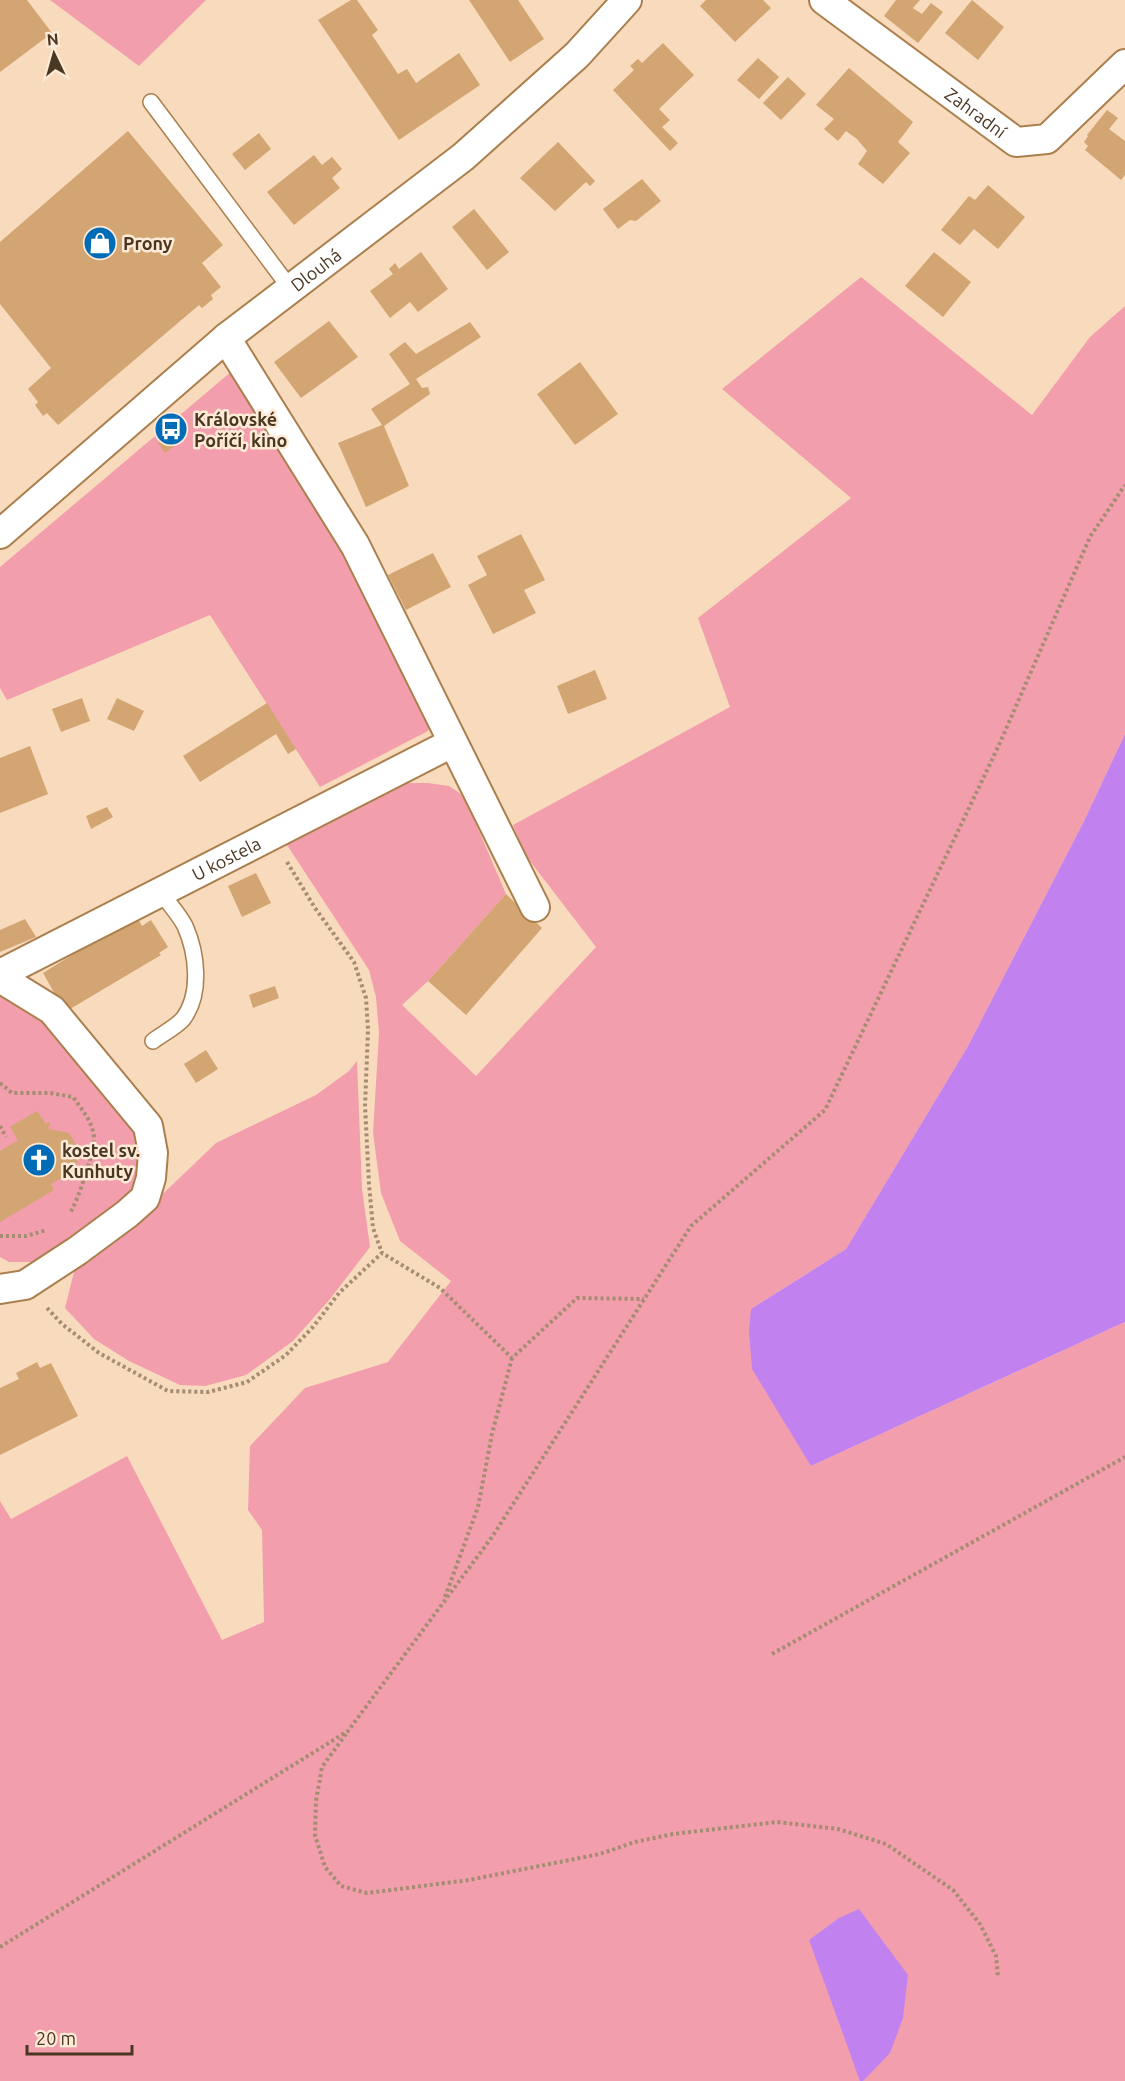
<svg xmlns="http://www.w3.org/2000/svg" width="1125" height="2081" viewBox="0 0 1125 2081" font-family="Ubuntu,sans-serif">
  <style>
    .green { fill: #f39eac }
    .water { fill: #c182f0 }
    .building { fill: #d2a572 }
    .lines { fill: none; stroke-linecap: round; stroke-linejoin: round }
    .service-casing { stroke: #ab7f4d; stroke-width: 18 }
    .minor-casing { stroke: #ab7f4d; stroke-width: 32 }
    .path { stroke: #a58d73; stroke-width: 4; stroke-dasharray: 3 3; stroke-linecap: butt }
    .service { stroke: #fff; stroke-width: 15 }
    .minor { stroke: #fff; stroke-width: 28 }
    .labels { text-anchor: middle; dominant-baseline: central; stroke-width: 5; stroke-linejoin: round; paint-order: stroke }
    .street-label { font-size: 18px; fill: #4a3722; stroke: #feead6 }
    .poi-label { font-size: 18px; font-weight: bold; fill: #4a3722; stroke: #feead6; text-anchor: start }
  </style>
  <rect width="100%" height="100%" fill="#f8dbbd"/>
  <g class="green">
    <polygon points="50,0 206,0 139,66"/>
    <polygon points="861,277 1032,415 1090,337 1125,306 1125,734 1084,821 968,1046 846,1249 751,1309 811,1466 1125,1322 1125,2081 0,2081 0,1501 11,1519 127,1456 222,1640 264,1622 262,1530 248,1510 250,1446 305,1388 388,1362 451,1281 400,1241 381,1193 373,1133 379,1033 376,997 369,970 285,842 402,783 428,783 449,786 464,796 506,894 428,981 402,1005 476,1076 596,947 526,856 513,825 730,707 698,618 851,498 722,389"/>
    <polygon points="232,371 346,556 432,720 428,731 320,787 210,615 7,700 0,688 0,567"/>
    <polygon points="0,995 39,1021 58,1029 137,1125 143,1154 138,1185 124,1202 41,1262 9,1262 0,1257"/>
    <polygon points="357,1061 362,1189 370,1247 330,1299 293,1341 246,1375 205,1386 180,1385 129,1361 94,1339 65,1308 75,1268 147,1209 216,1143 316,1095 349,1071"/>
  </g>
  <g class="water">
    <polygon points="1125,734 1125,1322 811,1466 752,1369 749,1331 751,1309 846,1249 968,1046 1084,821"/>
    <polygon points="859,1909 908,1975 903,2018 890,2053 863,2081 860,2081 809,1940 839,1918"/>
  </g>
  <g class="building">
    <polygon points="0,0 27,0 52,33 0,72"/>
    <polygon points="351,0 357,0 378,30 372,35 398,74 407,69 416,83 459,53 480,85 399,140 318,20"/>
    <polygon points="469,0 518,0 544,39 510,62"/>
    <polygon points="706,0 763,0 771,8 735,42 700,6"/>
    <polygon points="896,0 920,0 913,8 922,14 931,3 943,12 918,43 884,16"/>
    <polygon points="972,0 1004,27 978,60 945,33"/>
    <polygon points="663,43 694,75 659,109 670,120 662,127 678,143 670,151 613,90 634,70 630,66 638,59 642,63"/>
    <polygon points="758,58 779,77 759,99 737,80"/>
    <polygon points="849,68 913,122 898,142 910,153 883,184 858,164 867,151 857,139 846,131 838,141 824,129 834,119 816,105"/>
    <polygon points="788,77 806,94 781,120 763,103"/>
    <polygon points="1107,110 1118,118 1109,129 1125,141 1125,175 1121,180 1085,150 1088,146 1084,142 1088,136 1087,135"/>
    <polygon points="128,131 223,245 202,263 221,287 211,295 213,299 202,308 199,305 58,425 47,413 43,416 35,405 38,402 28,389 51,368 0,304 0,242"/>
    <polygon points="259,133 271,149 245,170 232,154"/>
    <polygon points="558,142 595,181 590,186 586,182 555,211 520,178"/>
    <polygon points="314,155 322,165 332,157 342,169 332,178 340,188 294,225 267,192"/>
    <polygon points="642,179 661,201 636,221 630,220 618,229 603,209"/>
    <polygon points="988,185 1025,217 998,249 974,229 960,245 941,230 969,196 975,200"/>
    <polygon points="474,209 509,252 487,270 452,227"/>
    <polygon points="421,252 448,289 418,312 410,302 390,318 370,291 393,274 389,269 395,263 399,269"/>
    <polygon points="934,252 971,282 943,317 905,286"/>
    <polygon points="329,321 358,357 301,398 274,362"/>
    <polygon points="470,322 481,337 416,379 422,388 428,387 430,394 384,426 409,486 366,507 338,443 382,425 371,409 410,384 389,354 405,342 416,354"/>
    <polygon points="580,362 618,414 575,445 537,394"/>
    <polygon points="172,432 180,442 165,453 158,443"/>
    <polygon points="521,534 545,580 524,590 536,613 493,634 468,585 487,575 477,556"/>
    <polygon points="433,553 451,587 406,610 388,575"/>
    <polygon points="595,670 607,699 568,714 557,686"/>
    <polygon points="82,698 90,721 61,732 52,709"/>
    <polygon points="117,698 144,711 134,731 107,719"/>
    <polygon points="267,703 296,749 288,754 276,734 200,782 183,756"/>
    <polygon points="30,746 48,794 0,813 0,758"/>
    <polygon points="107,807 113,817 91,829 86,816"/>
    <polygon points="256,873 271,903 242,917 228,886"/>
    <polygon points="506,894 542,928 466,1015 428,981"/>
    <polygon points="136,915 142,926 151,920 168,947 159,953 161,955 65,1012 43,973"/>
    <polygon points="25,919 36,937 0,952 0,930"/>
    <polygon points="275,986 279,998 253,1008 249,995"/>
    <polygon points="206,1050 218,1069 196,1083 184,1064"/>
    <polygon points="37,1111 46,1124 49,1122 51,1125 48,1127 49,1129 69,1133 79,1149 76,1169 51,1184 54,1190 0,1222 0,1151 18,1140 10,1127"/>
    <polygon points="37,1362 40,1368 51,1363 78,1416 0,1455 0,1388 19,1379 16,1373"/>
  </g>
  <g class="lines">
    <g class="service-casing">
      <g id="service">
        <polyline points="151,102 290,288"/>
        <path d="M153,1041C162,1034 176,1027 183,1019C202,994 197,953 185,926C179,914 168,903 161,892"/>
      </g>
    </g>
    <g class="minor-casing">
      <g id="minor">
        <path id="s1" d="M824,0L1016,142L1047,139L1125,64"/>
        <polyline points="226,338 355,545 535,907"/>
        <path id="s2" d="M0,534L226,338L463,157L577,55L627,0"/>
        <path id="s3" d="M0,974L452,743"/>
        <polyline points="0,978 52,1010 148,1126 153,1153 151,1178 145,1198 127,1214 77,1251 25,1285 0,1289"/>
      </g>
    </g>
    <g class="path">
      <polyline points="287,862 315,908 354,962 366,998 368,1030 365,1106 369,1184 373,1228 382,1253"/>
      <path d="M0,1083L12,1093H50L73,1097C82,1110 93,1122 94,1138C95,1150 77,1203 70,1213"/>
      <polyline points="0,1126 6,1137"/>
      <polyline points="0,1236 26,1236 47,1230"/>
      <polyline points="47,1308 62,1324 99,1353 168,1391 208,1392 247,1382 286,1355 313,1327 339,1293 382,1253 440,1288 512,1358 577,1298 644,1299"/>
      <polyline points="445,1597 478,1507 492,1434 512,1358"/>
      <polyline points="772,1654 1125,1457"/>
      <polyline points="346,1734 322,1767 316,1801 315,1835 325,1867 341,1886 367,1893 469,1880 600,1854 635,1842 673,1834 777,1822 838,1829 886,1844 953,1890 980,1924 996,1956 998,1978"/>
      <polyline points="0,1947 348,1731 492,1537 691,1226 825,1110 999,745 1090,537 1125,485"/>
    </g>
    <use href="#service" class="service"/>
    <use href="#minor" class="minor"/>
  </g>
  <defs>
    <g id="shop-disc" transform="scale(1.725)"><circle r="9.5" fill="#006bb6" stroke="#feead6"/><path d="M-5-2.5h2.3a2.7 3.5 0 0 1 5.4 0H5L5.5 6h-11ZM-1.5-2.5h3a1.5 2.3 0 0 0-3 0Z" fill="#fff"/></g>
    <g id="bus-disc" transform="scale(1.725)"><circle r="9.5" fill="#006bb6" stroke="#feead6"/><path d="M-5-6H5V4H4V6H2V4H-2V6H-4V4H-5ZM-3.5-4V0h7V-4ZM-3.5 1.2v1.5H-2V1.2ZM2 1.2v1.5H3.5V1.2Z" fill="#fff"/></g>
    <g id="church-disc" transform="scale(1.725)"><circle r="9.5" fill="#006bb6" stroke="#feead6"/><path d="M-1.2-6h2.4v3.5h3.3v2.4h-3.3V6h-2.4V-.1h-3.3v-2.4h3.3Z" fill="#fff"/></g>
  </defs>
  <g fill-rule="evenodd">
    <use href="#shop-disc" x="100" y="243"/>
    <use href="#bus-disc" x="171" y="429"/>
    <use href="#church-disc" x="39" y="1160"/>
  </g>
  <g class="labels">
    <g class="street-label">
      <text stroke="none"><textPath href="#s1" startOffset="189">Zahradní</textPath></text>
      <text stroke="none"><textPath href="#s2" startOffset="412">Dlouhá</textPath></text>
      <text stroke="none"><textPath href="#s3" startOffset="254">U kostela</textPath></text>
    </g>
    <g class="poi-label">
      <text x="123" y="243">Prony</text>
      <text x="194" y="419">Královské<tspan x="194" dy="21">Poříčí, kino</tspan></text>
      <text x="62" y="1150">kostel sv.<tspan x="62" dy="21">Kunhuty</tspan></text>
    </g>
  </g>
  <g transform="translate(54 54) rotate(355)" stroke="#feead6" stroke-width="4.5" paint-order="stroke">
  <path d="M0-4.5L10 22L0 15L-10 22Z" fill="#4a3722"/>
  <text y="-9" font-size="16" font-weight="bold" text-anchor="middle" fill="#4a3722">N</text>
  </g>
  <path d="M27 2045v9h105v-9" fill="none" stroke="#4a3722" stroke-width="3"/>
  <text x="36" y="2045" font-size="18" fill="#4a3722" stroke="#feead6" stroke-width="4.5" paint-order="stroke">20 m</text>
</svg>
